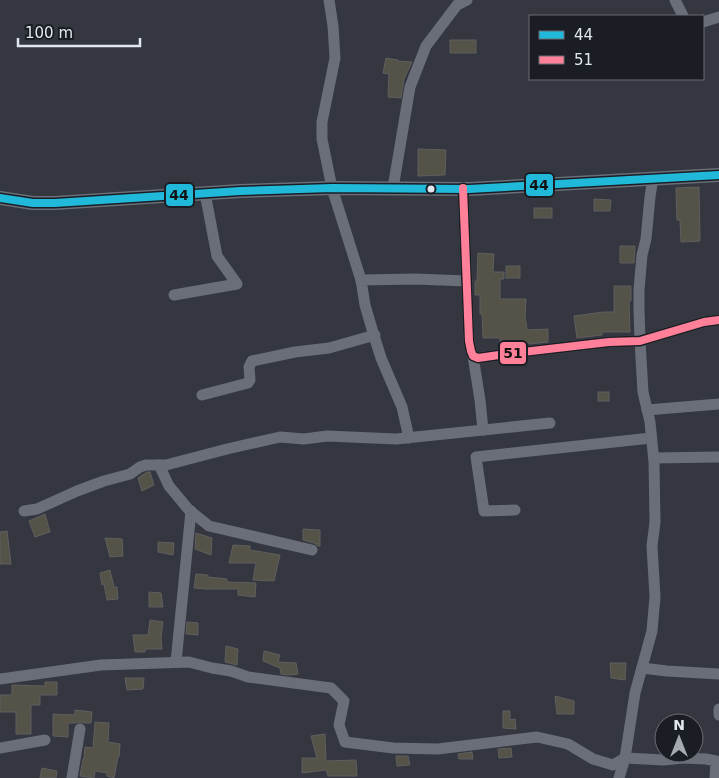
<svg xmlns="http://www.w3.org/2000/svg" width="719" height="778" viewBox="0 0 719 778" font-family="'DejaVu Sans',sans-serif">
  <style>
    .building { fill: #555248; stroke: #5f5f60 }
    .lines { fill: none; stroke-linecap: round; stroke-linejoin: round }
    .minor { stroke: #696e78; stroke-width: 11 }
    .major { stroke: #696e79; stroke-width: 14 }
    .bus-1-casing { stroke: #1a1d24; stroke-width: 11 }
    .bus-2-casing { stroke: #1a1d24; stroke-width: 11 }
    .bus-1 { stroke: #20b9da; stroke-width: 8 }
    .bus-2 { stroke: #ff8098; stroke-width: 8 }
    .bus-dot { fill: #e2e6ef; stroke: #1a1d24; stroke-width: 2 }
    .line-badge { stroke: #1a1d24; stroke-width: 2 }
    .pale-badge-label { font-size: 14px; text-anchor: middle; font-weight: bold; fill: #111 }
  </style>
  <rect width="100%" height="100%" fill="#34373f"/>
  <g class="building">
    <rect x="450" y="40" width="26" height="13"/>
    <polygon points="386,58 398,60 397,61 412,62 404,79 401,98 388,97 389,74 383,73"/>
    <polygon points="418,149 446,150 445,175 418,176"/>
    <polygon points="699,187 700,241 681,242 680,220 677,220 676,188"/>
    <polygon points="594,199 611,200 610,211 594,211"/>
    <rect x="534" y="208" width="18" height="10"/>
    <polygon points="620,246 635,246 634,263 620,263"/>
    <polygon points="478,253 494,254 493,272 504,272 504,279 500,279 500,299 526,299 525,321 526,321 527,330 548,329 548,342 529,344 529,342 515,343 515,342 500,343 500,338 483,338 482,314 480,314 480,295 475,295 475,281 477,281"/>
    <rect x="506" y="266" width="14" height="12"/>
    <polygon points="614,286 631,286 631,301 629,301 630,332 602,332 602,335 577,338 574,316 603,312 614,312"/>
    <rect x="598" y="392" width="11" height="9"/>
    <polygon points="147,472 150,472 154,485 142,491 138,478"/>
    <polygon points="45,514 50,532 35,537 29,521"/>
    <polygon points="303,529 320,530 320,546 318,546 314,543 303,540"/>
    <polygon points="7,531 11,564 0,564 0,532"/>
    <polygon points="196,533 212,538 211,555 195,549"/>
    <polygon points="105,538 122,539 123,556 110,557"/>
    <polygon points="158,542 174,543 173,555 158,552"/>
    <polygon points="233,545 250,546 250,550 280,555 274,581 253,580 256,563 229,563"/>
    <polygon points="110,570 114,587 117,587 118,599 107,600 104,584 102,585 100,573"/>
    <polygon points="196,574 208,575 208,577 227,579 227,582 256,583 255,597 238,595 238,589 206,589 194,588"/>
    <polygon points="149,592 161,593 163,607 149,607"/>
    <polygon points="150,620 163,622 161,637 162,649 145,649 145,652 135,652 133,635 148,635"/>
    <polygon points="187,622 198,623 198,635 186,634"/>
    <polygon points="226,646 238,649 237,665 225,662"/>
    <polygon points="264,651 280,655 278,662 296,663 298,674 288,675 281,674 280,668 263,661"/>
    <polygon points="610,663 626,663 625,680 611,678"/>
    <polygon points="125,678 144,678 143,689 127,690"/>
    <polygon points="45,682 57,682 57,695 40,695 40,705 31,705 31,734 16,734 16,712 0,712 0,695 12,695 12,685 45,686"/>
    <polygon points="555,696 574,701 574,714 557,714"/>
    <polygon points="75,710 92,712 91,723 85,723 81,722 75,723 68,723 68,737 53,736 53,714 75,715"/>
    <polygon points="503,711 510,711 510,720 515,719 516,729 503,728"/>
    <polygon points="95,722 109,723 108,742 120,744 119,757 118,757 114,778 107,776 107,773 95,771 94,778 80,776 83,759 84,759 85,747 93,748"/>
    <polygon points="325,734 326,761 356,760 357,776 328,776 326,770 302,773 302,758 317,758 311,736"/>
    <polygon points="511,748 512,757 499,758 498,749"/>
    <polygon points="472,752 473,759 459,759 458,754"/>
    <polygon points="396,756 408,756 410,765 397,766"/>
    <polygon points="42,768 57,771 56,778 40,778"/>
  </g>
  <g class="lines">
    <g class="minor">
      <polyline points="329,0 333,26 335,58 322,122 322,139 332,188 361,280"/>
      <polyline points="675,0 683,16"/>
      <polyline points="703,22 719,17"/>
      <polyline points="393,188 410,87 426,46 457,5 467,0"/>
      <polyline points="463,188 469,341 471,351 473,356 478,358 506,354 609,342 640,341 704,322 719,320"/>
      <polyline points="174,295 237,284 217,256 205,193"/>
      <polyline points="473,356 480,400 483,430"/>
      <polyline points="202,395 248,383 250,380 249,367 252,361 295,352 329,348 375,335"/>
      <polyline points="647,410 719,404"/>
      <polyline points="409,438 402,407 381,358 372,329 365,305 361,280 415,279 467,281"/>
      <polyline points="654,458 719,457"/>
      <polyline points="159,465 169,486 189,510 209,526 312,550"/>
      <polyline points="515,510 484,511 476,457 651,438"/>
      <polyline points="24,511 37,509 77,491 104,481 130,474 140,467 146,465 166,465 227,449 280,437 304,439 327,436 396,439 550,423"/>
      <polyline points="176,662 191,511"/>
      <polyline points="642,668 667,671 719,674"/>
      <polyline points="0,679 101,665 189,662 212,668 231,671 248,677 331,688 344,701 339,725 345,742 393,748 438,749 537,737 568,744 593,759 613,765 625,758 664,760 683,758 706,759 716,761 715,778"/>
      <polyline points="719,715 719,709"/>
      <polyline points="0,748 45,740"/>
      <polyline points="72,778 80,729"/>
      <polyline points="619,778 625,758 635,693 652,631 655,597 652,546 655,522 654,462 650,422 643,392 640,341 639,309 639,290 642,255 646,239 650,197 653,178"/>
    </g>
    <polyline class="major" points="0,198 33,203 55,203 240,191 332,188 469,189 719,175"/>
    <g class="bus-1-casing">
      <polyline id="bus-1" points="0,198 33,203 55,203 240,191 332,188 469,189 719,175"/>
    </g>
    <g class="bus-2-casing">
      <polyline id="bus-2" points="463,188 469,341 471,351 473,356 478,358 506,354 609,342 640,341 704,322 719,320"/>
    </g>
    <use href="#bus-1" class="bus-1"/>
    <use href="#bus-2" class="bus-2"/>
  </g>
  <circle class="bus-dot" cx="431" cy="189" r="4.5"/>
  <g class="line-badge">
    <rect x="525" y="173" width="29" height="24" rx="5" fill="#20b9da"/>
    <rect x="165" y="183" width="29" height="24" rx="5" fill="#20b9da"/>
    <rect x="499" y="341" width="28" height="24" rx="5" fill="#ff8098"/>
  </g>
  <g class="pale-badge-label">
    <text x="539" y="190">44</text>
    <text x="179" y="200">44</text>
    <text x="513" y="358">51</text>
  </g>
  <rect x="529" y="15" width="175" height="65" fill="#1a1d24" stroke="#6a6d75"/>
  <rect x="539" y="31" width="25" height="8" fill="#20b9da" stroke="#6a6d75"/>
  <text x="574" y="40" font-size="15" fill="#e2e6ef">44</text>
  <rect x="539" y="56" width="25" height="8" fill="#ff8098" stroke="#6a6d75"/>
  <text x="574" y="65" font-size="15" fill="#e2e6ef">51</text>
  <g transform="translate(679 738)"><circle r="24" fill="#1a1d24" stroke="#6a6d75"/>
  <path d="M0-4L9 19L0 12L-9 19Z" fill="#a5a9b1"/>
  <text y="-8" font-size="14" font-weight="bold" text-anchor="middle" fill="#e2e6ef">N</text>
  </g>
  <path d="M18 38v8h122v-8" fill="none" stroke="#e2e6ef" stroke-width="2.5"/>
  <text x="25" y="38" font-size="15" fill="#e2e6ef" stroke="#1a1d24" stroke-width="4" paint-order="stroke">100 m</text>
</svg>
